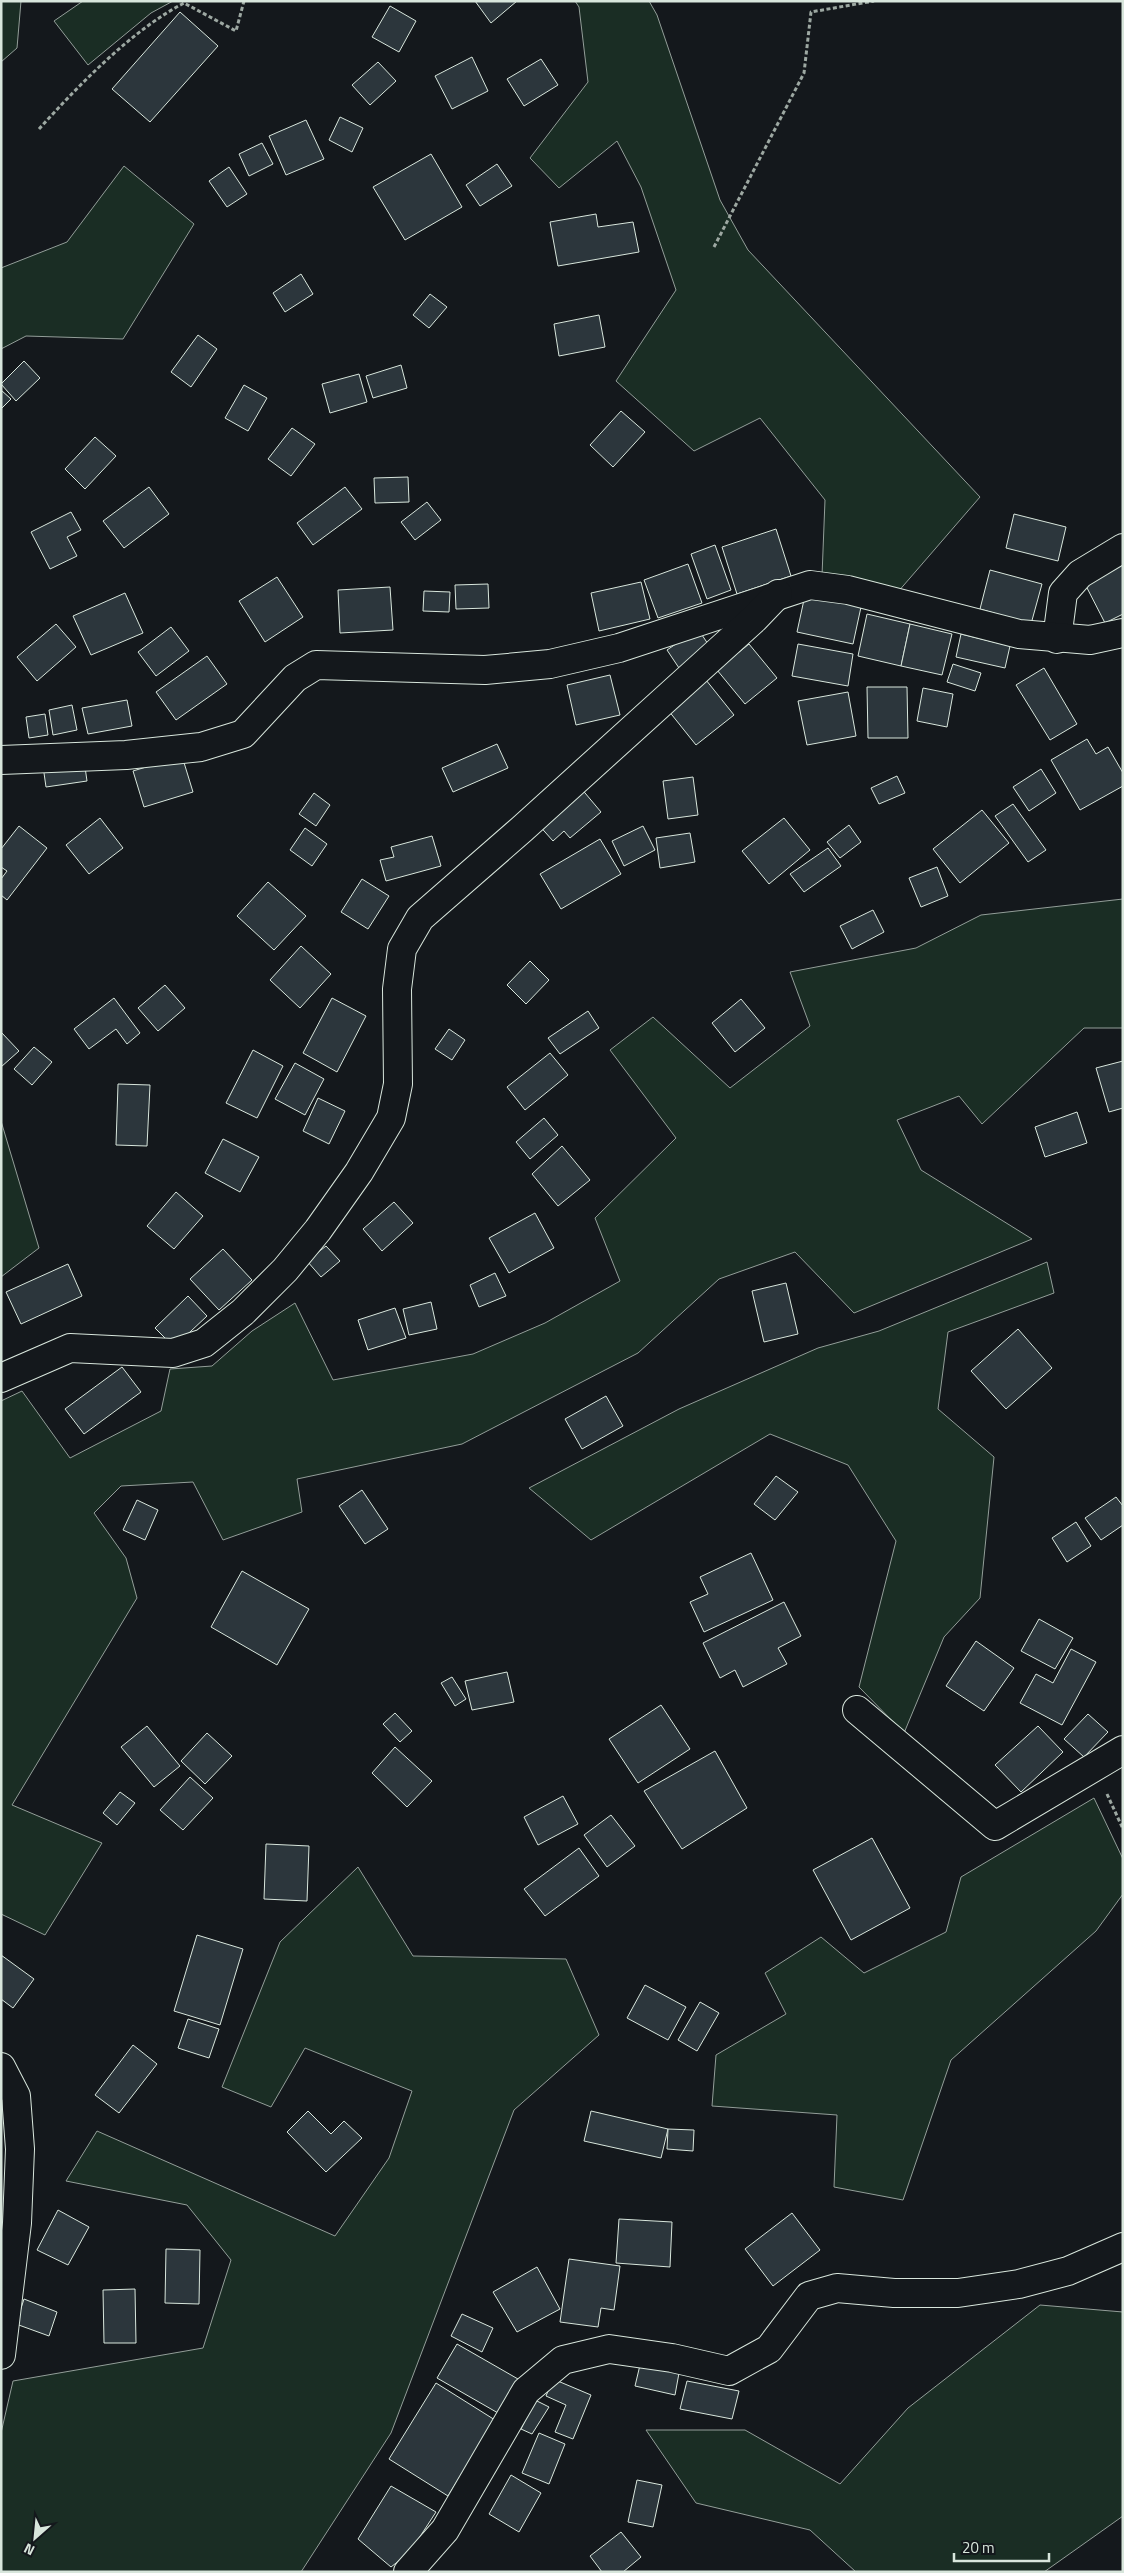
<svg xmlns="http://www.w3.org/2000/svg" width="1124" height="2573" viewBox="0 0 1124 2573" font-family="'Titillium Web',sans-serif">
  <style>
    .green { fill: #1a2d24; stroke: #939e99 }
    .building { fill: #2c363c; stroke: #d8e6dc }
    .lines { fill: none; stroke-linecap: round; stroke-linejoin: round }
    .minor-casing { stroke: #d8e6dc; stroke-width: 30 }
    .path { stroke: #9da8a2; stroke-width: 3; stroke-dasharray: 4 2.5; stroke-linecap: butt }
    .minor { stroke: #14181c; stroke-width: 28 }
  </style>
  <rect width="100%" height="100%" fill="#14181c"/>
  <g class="green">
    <polygon points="1,1 21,1 17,48 1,62"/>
    <polygon points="83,1 173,1 151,13 88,65 54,21"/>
    <polygon points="575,1 649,1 657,15 720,200 748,250 980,497 897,593 822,576 825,500 760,418 694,451 616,381 676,290 641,187 617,141 559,188 530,158 588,82 579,7"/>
    <polygon points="124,166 194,224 123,339 26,336 1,349 1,268 67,242"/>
    <polygon points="1123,899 1123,1028 1084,1028 982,1124 959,1096 897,1120 921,1170 1032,1239 854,1313 795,1252 719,1279 638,1353 462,1444 297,1479 302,1512 223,1540 193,1482 121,1486 94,1513 126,1558 137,1598 12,1805 102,1843 45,1935 1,1914 1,1401 22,1391 70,1458 161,1411 170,1369 212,1366 252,1331 295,1303 333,1380 473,1354 545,1323 620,1281 595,1218 676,1138 610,1050 653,1017 730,1088 810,1026 790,972 916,948 981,915"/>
    <polygon points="1,1121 39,1248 1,1277"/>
    <polygon points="1047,1262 1054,1293 948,1332 938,1409 994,1457 980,1598 944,1637 904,1733 859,1687 896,1541 848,1465 770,1434 591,1540 529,1488 679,1409 818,1348 879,1331"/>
    <polygon points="1094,1798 1123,1859 1123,1894 1096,1931 951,2060 903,2200 834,2187 837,2115 712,2106 716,2055 786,2014 765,1973 821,1937 864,1973 946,1932 961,1877"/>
    <polygon points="358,1867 413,1956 566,1959 599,2035 514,2110 391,2433 301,2572 1,2572 1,2433 13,2381 203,2348 231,2260 187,2205 66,2181 97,2131 335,2236 389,2158 412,2091 305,2048 271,2107 222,2087 280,1942"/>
    <polygon points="1040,2305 1123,2312 1123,2516 1044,2572 856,2572 810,2530 696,2503 646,2430 745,2430 840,2484 908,2408"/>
  </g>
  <g class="building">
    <polygon points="475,1 517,1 491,23"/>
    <polygon points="390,6 416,21 399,52 372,37"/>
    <polygon points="180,12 218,46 150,122 112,89"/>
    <polygon points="472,57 488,91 452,109 435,76"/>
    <polygon points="541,59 558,85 524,106 507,79"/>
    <polygon points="378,62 396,81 370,105 352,85"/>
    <polygon points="340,117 363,128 352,152 329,140"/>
    <polygon points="306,120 324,159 286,175 269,136"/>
    <polygon points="262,143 273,164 249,176 239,154"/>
    <polygon points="431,154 462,207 405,240 373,187"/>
    <polygon points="497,164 512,186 480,206 466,185"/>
    <polygon points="229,167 247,194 227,207 209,181"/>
    <polygon points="596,214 598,227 633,222 639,252 558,266 550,222"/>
    <polygon points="301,274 313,294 285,312 273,293"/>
    <polygon points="430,294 447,307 429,328 413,315"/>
    <polygon points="599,315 605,347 559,356 554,324"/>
    <polygon points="198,335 217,349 191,387 171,372"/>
    <polygon points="24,361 40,378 16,401 1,384"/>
    <polygon points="401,365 407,388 373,398 366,376"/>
    <polygon points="359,374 367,402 330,413 322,384"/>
    <polygon points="244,385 267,398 248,431 225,418"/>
    <polygon points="1,390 11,399 1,409"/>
    <polygon points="621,411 645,432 613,467 590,445"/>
    <polygon points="292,428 315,444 291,476 268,459"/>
    <polygon points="95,437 116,456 85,489 65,469"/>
    <polygon points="408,477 409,502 375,503 374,478"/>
    <polygon points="149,487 169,514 124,548 103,521"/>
    <polygon points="345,487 362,509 313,545 297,523"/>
    <polygon points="427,502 441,520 415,540 401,522"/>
    <polygon points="71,512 81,530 67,537 77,556 50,569 31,532"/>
    <polygon points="1014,514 1066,527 1058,561 1006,548"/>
    <polygon points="776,529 791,576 737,594 722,547"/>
    <polygon points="715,545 731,590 707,599 691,554"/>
    <polygon points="1123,562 1123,614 1105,623 1084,582"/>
    <polygon points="688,564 702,603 658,618 644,580"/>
    <polygon points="990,570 1042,584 1031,624 980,609"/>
    <polygon points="277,577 303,617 265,642 239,601"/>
    <polygon points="641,582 650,619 599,631 591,593"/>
    <polygon points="488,584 489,608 456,609 455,585"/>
    <polygon points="390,587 393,630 340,633 338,590"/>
    <polygon points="424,591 450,592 449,612 423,611"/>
    <polygon points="125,593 143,633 91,655 73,616"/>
    <polygon points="805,595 861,607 853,644 797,632"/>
    <polygon points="867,614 910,624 901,666 858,656"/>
    <polygon points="56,624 76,647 37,681 17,657"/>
    <polygon points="910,624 952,634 942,675 901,666"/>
    <polygon points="171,627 189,651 156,676 138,652"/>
    <polygon points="698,629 710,647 679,668 667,650"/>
    <polygon points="961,634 1010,646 1005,668 956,657"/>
    <polygon points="749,644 777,678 745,704 717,670"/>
    <polygon points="798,644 853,654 848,686 792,676"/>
    <polygon points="207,656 227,684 176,720 156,692"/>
    <polygon points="953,664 981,673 975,691 947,682"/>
    <polygon points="1044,668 1077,724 1050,740 1016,685"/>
    <polygon points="610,675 620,715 576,725 567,685"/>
    <polygon points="706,680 734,715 696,745 668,710"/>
    <polygon points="867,687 907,687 908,738 868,738"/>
    <polygon points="923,688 953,694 947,727 917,721"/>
    <polygon points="848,692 856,736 807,745 798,701"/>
    <polygon points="127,700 132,726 88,734 82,708"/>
    <polygon points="72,705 77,730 53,735 49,710"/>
    <polygon points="45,714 48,735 29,738 26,717"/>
    <polygon points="1087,739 1096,754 1108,747 1123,773 1123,786 1080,810 1051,760"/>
    <polygon points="497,744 508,768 453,792 442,768"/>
    <polygon points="182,756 193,792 144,807 133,771"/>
    <polygon points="84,760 87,781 46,787 43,766"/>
    <polygon points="1041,769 1056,793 1029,811 1013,787"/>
    <polygon points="897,776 905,793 879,804 871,788"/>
    <polygon points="693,777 698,815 668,819 663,781"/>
    <polygon points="580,787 601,812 570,838 564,831 553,841 537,823"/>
    <polygon points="314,793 330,805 316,826 299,814"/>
    <polygon points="1013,804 1046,850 1028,862 995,816"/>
    <polygon points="982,810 1009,843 960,883 933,849"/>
    <polygon points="100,818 123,848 89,874 66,845"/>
    <polygon points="784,818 810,850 769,884 742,851"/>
    <polygon points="849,825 861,842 840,858 827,842"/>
    <polygon points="19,826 47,848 7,900 1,895 1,879 7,871 1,867 1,849"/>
    <polygon points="643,826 655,850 624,866 612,841"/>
    <polygon points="305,828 327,844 312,866 290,850"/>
    <polygon points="690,833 695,862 660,868 656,838"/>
    <polygon points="432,836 441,866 386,881 380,860 394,857 391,847"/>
    <polygon points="600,839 621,874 561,909 540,874"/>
    <polygon points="828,848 841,866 804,892 790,874"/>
    <polygon points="937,867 948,896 921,907 909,878"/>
    <polygon points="362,879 389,896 368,929 341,912"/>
    <polygon points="268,882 306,916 274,950 237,916"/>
    <polygon points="873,910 884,932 852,949 840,926"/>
    <polygon points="301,946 331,974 300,1008 270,980"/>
    <polygon points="530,961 549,980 526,1004 507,985"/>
    <polygon points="165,985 185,1008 158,1031 138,1008"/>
    <polygon points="114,998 140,1033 127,1044 116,1029 89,1049 74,1029"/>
    <polygon points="332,998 366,1016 337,1072 303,1053"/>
    <polygon points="741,999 765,1028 735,1052 712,1023"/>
    <polygon points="588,1011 599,1028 560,1054 548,1038"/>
    <polygon points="449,1029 465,1040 452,1060 435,1049"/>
    <polygon points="1,1032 19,1051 1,1067"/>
    <polygon points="34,1047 52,1062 32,1085 14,1069"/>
    <polygon points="253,1050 283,1066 257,1118 226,1103"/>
    <polygon points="550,1053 568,1075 525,1110 507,1087"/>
    <polygon points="1123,1061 1123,1108 1109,1112 1096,1068"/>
    <polygon points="295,1063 324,1079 305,1115 275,1099"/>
    <polygon points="118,1084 150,1085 147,1146 116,1145"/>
    <polygon points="318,1098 345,1111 329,1144 303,1131"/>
    <polygon points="1077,1112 1087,1143 1045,1157 1035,1127"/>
    <polygon points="544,1118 558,1135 530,1159 516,1142"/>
    <polygon points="223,1139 259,1157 240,1192 205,1173"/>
    <polygon points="562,1146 590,1180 558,1206 532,1174"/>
    <polygon points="176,1192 203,1216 174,1249 147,1226"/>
    <polygon points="394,1202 413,1223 382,1251 363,1229"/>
    <polygon points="535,1213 554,1248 509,1273 489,1238"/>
    <polygon points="326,1246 340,1261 321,1277 307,1261"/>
    <polygon points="223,1249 252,1280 219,1310 190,1279"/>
    <polygon points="68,1264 82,1296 21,1324 6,1292"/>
    <polygon points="495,1273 506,1296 479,1307 470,1285"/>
    <polygon points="786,1283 798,1334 764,1342 752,1291"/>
    <polygon points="188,1296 207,1316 174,1347 155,1328"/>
    <polygon points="431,1302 437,1329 409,1335 403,1309"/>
    <polygon points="395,1308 406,1338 368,1350 358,1320"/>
    <polygon points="1018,1329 1052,1368 1006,1409 971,1371"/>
    <polygon points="122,1367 141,1392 84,1434 65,1409"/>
    <polygon points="606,1396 623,1426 582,1449 565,1419"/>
    <polygon points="776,1476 798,1492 775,1520 754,1504"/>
    <polygon points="362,1490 388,1529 365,1544 339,1506"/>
    <polygon points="1116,1497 1123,1506 1123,1525 1101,1540 1085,1518"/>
    <polygon points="137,1500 158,1510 145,1540 123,1530"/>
    <polygon points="1076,1522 1091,1546 1067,1562 1052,1538"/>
    <polygon points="751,1553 773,1600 704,1632 690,1602 708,1594 700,1577"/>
    <polygon points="242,1571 309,1609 277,1665 211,1627"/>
    <polygon points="784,1602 801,1636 778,1648 787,1664 743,1687 735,1670 720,1678 703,1643"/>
    <polygon points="1039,1619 1073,1638 1055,1669 1021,1651"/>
    <polygon points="976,1641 1014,1668 984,1711 946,1686"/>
    <polygon points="1071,1649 1096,1662 1062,1725 1020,1703 1036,1674 1053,1683"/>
    <polygon points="507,1672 514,1702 472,1710 465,1681"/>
    <polygon points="452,1677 466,1699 455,1706 441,1683"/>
    <polygon points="661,1705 690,1749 638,1783 609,1739"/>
    <polygon points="395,1713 412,1731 400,1742 383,1724"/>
    <polygon points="1088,1714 1108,1732 1084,1757 1064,1739"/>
    <polygon points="147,1726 180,1766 154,1787 121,1747"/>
    <polygon points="1038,1726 1063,1752 1021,1792 995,1765"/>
    <polygon points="207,1733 232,1756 205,1784 181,1761"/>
    <polygon points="395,1747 432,1781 407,1807 372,1773"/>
    <polygon points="715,1751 747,1808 682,1849 644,1791"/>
    <polygon points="190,1777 213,1798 183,1830 160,1810"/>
    <polygon points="120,1792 135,1803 117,1825 103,1813"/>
    <polygon points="563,1796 578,1824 538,1845 524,1817"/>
    <polygon points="611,1815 635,1846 607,1867 584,1835"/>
    <polygon points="872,1838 910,1908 851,1940 813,1870"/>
    <polygon points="266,1844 309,1846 307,1901 264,1899"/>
    <polygon points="579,1848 599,1876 545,1916 524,1889"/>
    <polygon points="197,1935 243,1949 220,2025 174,2011"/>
    <polygon points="1,1955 34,1979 13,2008 1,1999"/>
    <polygon points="645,1985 686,2007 668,2040 627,2018"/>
    <polygon points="700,2002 719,2013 697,2051 678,2040"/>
    <polygon points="188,2019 219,2029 209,2058 178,2048"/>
    <polygon points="133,2045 157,2064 119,2113 95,2095"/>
    <polygon points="308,2111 331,2134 344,2121 362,2138 326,2172 287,2132"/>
    <polygon points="591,2111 668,2129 661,2158 584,2141"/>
    <polygon points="668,2129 694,2130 693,2151 667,2149"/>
    <polygon points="58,2210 89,2227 68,2265 37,2250"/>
    <polygon points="792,2213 820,2250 773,2286 745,2249"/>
    <polygon points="619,2219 672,2222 670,2267 616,2263"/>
    <polygon points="166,2249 200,2250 199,2304 165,2303"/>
    <polygon points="569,2259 620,2266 614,2310 601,2308 598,2327 560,2322"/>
    <polygon points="537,2267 560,2309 517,2332 493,2292"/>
    <polygon points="135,2289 136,2343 104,2343 103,2290"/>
    <polygon points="24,2299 57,2312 49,2336 16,2324"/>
    <polygon points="462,2314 493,2328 482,2352 451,2336"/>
    <polygon points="457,2344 518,2379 498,2413 437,2378"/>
    <polygon points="640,2365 679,2373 675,2395 635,2386"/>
    <polygon points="553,2379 591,2395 573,2439 555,2432 566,2405 546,2396"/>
    <polygon points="687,2381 739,2391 732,2419 680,2409"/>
    <polygon points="436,2383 495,2420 448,2496 389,2459"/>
    <polygon points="535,2400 549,2407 532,2434 521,2429"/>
    <polygon points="539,2433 565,2444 549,2484 522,2473"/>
    <polygon points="511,2475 541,2493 519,2532 489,2514"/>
    <polygon points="637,2480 662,2485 653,2527 628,2522"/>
    <polygon points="391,2486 436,2512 410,2552 391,2567 358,2539"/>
    <polygon points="621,2532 641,2557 623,2572 602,2572 590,2556"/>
  </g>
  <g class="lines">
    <g class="minor-casing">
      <g id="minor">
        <polyline points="1057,639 1063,593 1080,574 1123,548"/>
        <polyline points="1,760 126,755 201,747 243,734 295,678 316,665 485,670 550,664 619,648 810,585 848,590 1019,634 1090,640 1123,633"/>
        <polyline points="1,1378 70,1348 173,1353 204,1343 243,1312 285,1270 318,1230 359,1172 391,1118 398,1084 397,989 402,949 420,918 522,829 754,619 778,594"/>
        <polyline points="857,1710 995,1826 1123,1750"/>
        <polyline points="1,2067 16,2096 20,2149 17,2223 1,2355"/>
        <polyline points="408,2572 445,2530 526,2391 563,2360 609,2349 672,2358 729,2371 769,2349 809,2296 837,2288 894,2293 958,2293 1019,2284 1068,2271 1123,2247"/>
      </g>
    </g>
    <g class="path">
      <path d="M39,129C79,85 132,30 184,3L236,31L244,1"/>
      <polyline points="714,247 804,73 811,12 874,1"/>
      <polyline points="1107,1794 1123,1829"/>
    </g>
    <use href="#minor" class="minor"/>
  </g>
  <rect width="1124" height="2573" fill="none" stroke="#d8e6dc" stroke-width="5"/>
  <g transform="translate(35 2538) rotate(207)" stroke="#14181c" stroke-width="4" paint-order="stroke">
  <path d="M0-4L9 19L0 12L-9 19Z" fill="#d8e6dc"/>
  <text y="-8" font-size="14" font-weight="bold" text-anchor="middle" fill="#d8e6dc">N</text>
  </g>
  <path d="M954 2553v8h95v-8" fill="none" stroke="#d8e6dc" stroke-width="2.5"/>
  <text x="962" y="2553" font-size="15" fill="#d8e6dc" stroke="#14181c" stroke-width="4" paint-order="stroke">20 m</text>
</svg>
